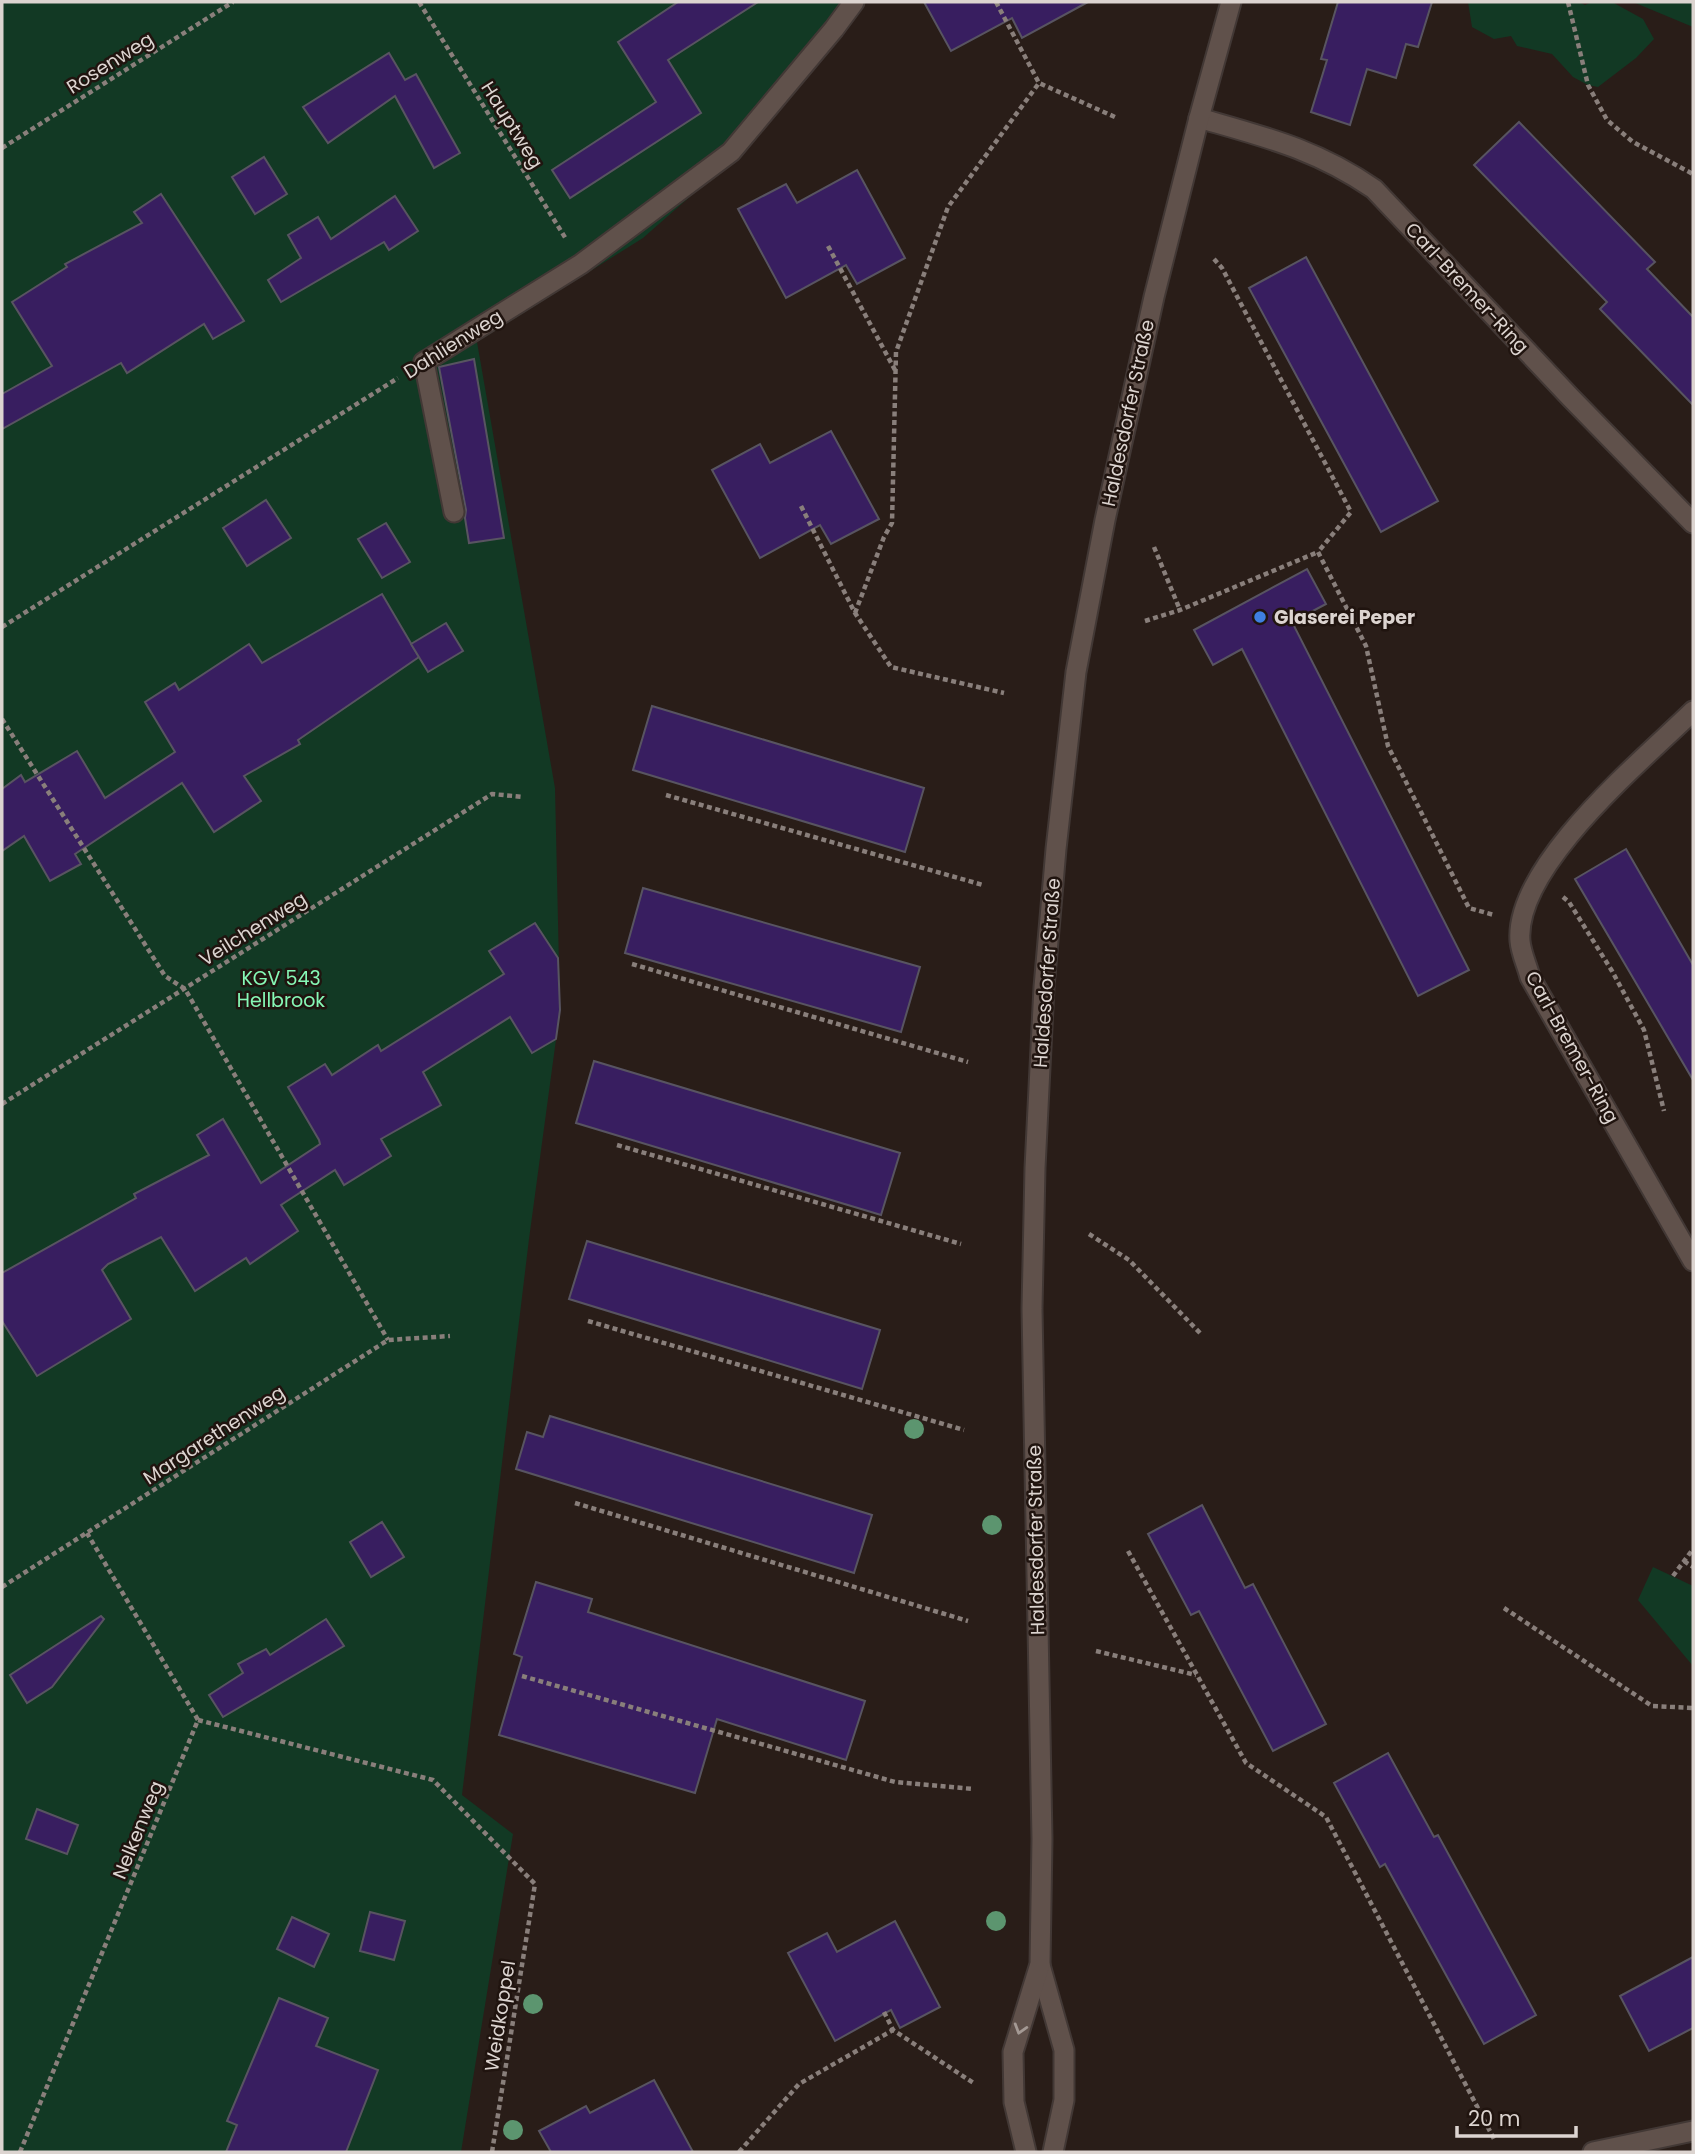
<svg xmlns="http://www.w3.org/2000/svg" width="1695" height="2154" viewBox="0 0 1695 2154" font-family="Poppins,sans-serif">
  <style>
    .green { fill: #123924 }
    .building { fill: #381e60; stroke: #585461; stroke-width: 2 }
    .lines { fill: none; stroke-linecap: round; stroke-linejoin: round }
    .service-casing { stroke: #423835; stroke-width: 23 }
    .minor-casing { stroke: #423835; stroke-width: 23 }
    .tertiary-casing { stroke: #423835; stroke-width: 23 }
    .path { stroke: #897f7b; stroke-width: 4.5; stroke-dasharray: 5 3.5; stroke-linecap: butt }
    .service { stroke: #60514b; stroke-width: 19 }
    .minor { stroke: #60514b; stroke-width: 19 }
    .tertiary { stroke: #60514b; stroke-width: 19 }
    .tree { fill: #5c956f }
    .oneway { stroke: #a49994 }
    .shop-dot { fill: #3f7fe0; stroke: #20140f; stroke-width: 2.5 }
    .labels { text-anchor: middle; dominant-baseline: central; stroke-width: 5; stroke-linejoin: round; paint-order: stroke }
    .street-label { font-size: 19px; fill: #dcd4d0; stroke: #20140f }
    .poi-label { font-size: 19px; font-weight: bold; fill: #dcd4d0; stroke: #20140f; text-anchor: start }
    .park-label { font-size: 19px; fill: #86f8b6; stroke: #20140f }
  </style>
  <rect width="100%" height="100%" fill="#291d18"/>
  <g class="green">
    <polygon points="2,2 854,2 744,149 643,238 477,342 555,788 560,1010 529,1239 462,1795 513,1834 461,2152 2,2152"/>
    <polygon points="1468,2 1579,2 1585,5 1592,2 1612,2 1643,19 1654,39 1636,58 1598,87 1588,85 1573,77 1552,54 1517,46 1511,36 1494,39 1472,27"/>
    <polygon points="1633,2 1693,2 1693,27"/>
    <polygon points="1653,1567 1693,1586 1693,1666 1638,1600"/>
  </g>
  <g class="building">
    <polygon points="678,2 758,2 668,60 701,113 570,198 552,170 656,102 618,42"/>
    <polygon points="924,2 1088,2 1022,38 1012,18 951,51"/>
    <polygon points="1338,2 1432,2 1418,47 1406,44 1396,78 1367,69 1350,125 1311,112 1327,60 1321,59"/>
    <polygon points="389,53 405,80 416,74 460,153 434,168 395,96 328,143 303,107"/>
    <polygon points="1519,122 1655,262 1647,269 1693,317 1693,405 1600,309 1607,302 1474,165"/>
    <polygon points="264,157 287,194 255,214 232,177"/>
    <polygon points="857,170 905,258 857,284 846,265 786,298 738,209 786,184 797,203"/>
    <polygon points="161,194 244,321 213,339 204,324 127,373 121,363 2,429 2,394 52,366 12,302 67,267 65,264 142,223 134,212"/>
    <polygon points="395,196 418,231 389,250 384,242 281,302 268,280 301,258 288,235 318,217 331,239"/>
    <polygon points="1306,257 1438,501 1381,532 1249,288"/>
    <polygon points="474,359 504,538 469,543 465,518 466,510 439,367"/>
    <polygon points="831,431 879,519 831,544 820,525 760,558 712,470 760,444 770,463"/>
    <polygon points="266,500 291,538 247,566 223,528"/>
    <polygon points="386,523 410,562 382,578 358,539"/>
    <polygon points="1307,569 1326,604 1292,622 1469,970 1418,996 1242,649 1213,665 1194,630"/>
    <polygon points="382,594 419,657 298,740 300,744 244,776 261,801 214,832 182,783 75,854 81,864 50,881 24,836 2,851 2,789 21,775 25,782 77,751 105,798 175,752 145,702 175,683 179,690 249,644 262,663"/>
    <polygon points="446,623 463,651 428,672 411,644"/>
    <polygon points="652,706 924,788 905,852 633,770"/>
    <polygon points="1626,849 1693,965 1693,1080 1575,879"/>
    <polygon points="643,888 920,967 901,1032 625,953"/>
    <polygon points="535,923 558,958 560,1010 556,1039 532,1053 510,1017 423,1072 441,1105 381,1139 391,1156 344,1185 335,1170 281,1205 298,1231 250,1264 246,1258 195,1291 161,1237 108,1264 102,1270 131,1319 37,1376 2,1321 2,1273 136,1198 134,1194 209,1155 197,1135 223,1119 261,1183 320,1144 319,1140 288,1087 325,1064 332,1075 378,1045 381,1051 504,974 489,951"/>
    <polygon points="594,1061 900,1153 881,1215 576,1123"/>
    <polygon points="587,1241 880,1330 862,1389 569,1299"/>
    <polygon points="550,1416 872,1515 854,1573 516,1469 527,1432 543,1437"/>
    <polygon points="1202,1505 1245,1588 1253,1584 1326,1724 1273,1751 1199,1611 1191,1615 1148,1534"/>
    <polygon points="382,1522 404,1557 371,1577 350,1542"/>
    <polygon points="536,1582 592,1599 588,1612 865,1701 846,1760 717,1719 695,1793 499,1735 522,1657 514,1654"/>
    <polygon points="101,1616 104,1619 52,1687 27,1703 10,1675"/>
    <polygon points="326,1619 344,1646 223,1717 209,1695 243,1673 238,1664 266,1649 270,1655"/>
    <polygon points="1388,1753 1434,1837 1438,1835 1536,2015 1484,2044 1385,1864 1380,1867 1334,1783"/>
    <polygon points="37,1809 78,1825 67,1854 26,1839"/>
    <polygon points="370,1912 405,1921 394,1960 360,1951"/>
    <polygon points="292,1917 329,1934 314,1967 277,1949"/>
    <polygon points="895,1921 940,2007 900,2028 891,2010 835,2041 788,1953 827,1933 837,1952"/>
    <polygon points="1693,1957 1693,2028 1649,2051 1620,1996"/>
    <polygon points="279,1998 328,2018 316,2046 378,2070 346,2152 226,2152 237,2125 227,2121"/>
    <polygon points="654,2080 693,2152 551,2152 539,2131 586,2106 590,2113"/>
  </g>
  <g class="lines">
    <g class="service-casing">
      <polyline id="service" points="454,512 424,362 581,264 731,152 834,29 854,2"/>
    </g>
    <g class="minor-casing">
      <g id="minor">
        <path d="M1199,118C1265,137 1316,149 1374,189L1571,398L1693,523"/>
        <path d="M1693,711C1643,760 1514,866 1520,941C1521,953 1527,965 1530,977L1693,1261"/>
        <polyline points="1593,2152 1693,2131"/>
      </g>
    </g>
    <g class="tertiary-casing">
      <g id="tertiary">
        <polyline points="1040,1965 1064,2050 1064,2100 1053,2152"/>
        <polyline points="1026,2152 1014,2102 1013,2052 1040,1964 1042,1839 1032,1309 1035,1168 1044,987 1056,849 1076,672 1105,520 1154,297 1199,118 1231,2"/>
      </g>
    </g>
    <g class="path">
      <polyline points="419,2 566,239"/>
      <polyline points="996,2 1039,83"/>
      <polyline points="1568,2 1588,85 1607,120 1633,142 1693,174"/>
      <polyline points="1692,2 1693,2"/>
      <polyline points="2,148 233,2"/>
      <polyline points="828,246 895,370"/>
      <polyline points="1214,259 1222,268 1351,512 1318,552 1366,646 1388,746 1469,908 1494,915"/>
      <polyline points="801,506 855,613 891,667 1004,693"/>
      <polyline points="1154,547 1180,610"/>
      <polyline points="855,613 884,537 892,523 896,352 948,207 1039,83 1115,117"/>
      <polyline points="1145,621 1180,610 1318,552"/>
      <polyline points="2,627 398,378"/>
      <polyline points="2,719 165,976 185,989 388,1340"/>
      <polyline points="666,795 983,885"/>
      <polyline points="1563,897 1569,902 1612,971 1644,1030 1664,1111"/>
      <polyline points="632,964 968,1062"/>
      <polyline points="2,1104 492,794 524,797"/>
      <polyline points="617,1145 961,1244"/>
      <polyline points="1089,1234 1129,1260 1200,1333"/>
      <polyline points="588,1321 964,1430"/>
      <polyline points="575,1503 968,1621"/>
      <polyline points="1128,1551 1246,1763 1326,1817 1494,2139"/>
      <polyline points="1684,1561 1693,1567"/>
      <polyline points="1673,1576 1693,1549"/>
      <polyline points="2,1587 388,1340 450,1336"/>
      <polyline points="1504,1608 1652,1706 1693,1708"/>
      <polyline points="1096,1651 1196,1675"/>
      <polyline points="522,1676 895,1782 973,1789"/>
      <polyline points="198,1720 433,1780 535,1884 492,2152"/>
      <polyline points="884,2012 893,2030 975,2084"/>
      <polyline points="20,2152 198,1720 87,1533"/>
      <polyline points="739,2152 799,2084 893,2030"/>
    </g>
    <use href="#service" class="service"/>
    <use href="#minor" class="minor"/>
    <use href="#tertiary" class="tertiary"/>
  </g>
  <g class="tree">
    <circle cx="914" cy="1429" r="10"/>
    <circle cx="992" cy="1525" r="10"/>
    <circle cx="996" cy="1921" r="10"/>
    <circle cx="533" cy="2004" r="10"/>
    <circle cx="513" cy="2130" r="10"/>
  </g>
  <defs><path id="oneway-chevron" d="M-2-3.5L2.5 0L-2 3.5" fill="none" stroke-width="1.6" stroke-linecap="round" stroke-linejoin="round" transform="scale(1.75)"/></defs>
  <use class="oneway" href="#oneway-chevron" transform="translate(1020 2029) rotate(107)"/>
  <circle class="shop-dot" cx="1260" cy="617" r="7"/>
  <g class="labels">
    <g class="street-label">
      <text transform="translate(110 63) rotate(-32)">Rosenweg</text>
      <text transform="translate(512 125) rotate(58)">Hauptweg</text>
      <text transform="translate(1467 288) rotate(47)">Carl-Bremer-Ring</text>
      <text transform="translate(453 344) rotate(-32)">Dahlienweg</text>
      <text transform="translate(1128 413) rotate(-78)">Haldesdorfer Straße</text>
      <text transform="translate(253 929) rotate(-32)">Veilchenweg</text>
      <text transform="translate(1047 973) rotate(-86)">Haldesdorfer Straße</text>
      <text transform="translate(1572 1047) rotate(61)">Carl-Bremer-Ring</text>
      <text transform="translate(214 1435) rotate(-33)">Margarethenweg</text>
      <text transform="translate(1036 1540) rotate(-91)">Haldesdorfer Straße</text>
      <text transform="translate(138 1830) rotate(-68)">Nelkenweg</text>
      <text transform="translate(500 2016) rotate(-81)">Weidkoppel</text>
    </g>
    <g class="poi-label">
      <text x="1274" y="617">Glaserei Peper</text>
    </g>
    <g class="park-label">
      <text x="281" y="978">KGV 543<tspan x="281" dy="22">Hellbrook</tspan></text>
    </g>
  </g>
  <rect width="1695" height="2154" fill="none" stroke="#dcd4d0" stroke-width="7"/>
  <path d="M1457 2126v10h119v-10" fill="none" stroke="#dcd4d0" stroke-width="3.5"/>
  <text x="1468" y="2126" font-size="21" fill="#dcd4d0" stroke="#20140f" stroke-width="5" paint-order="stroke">20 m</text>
</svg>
